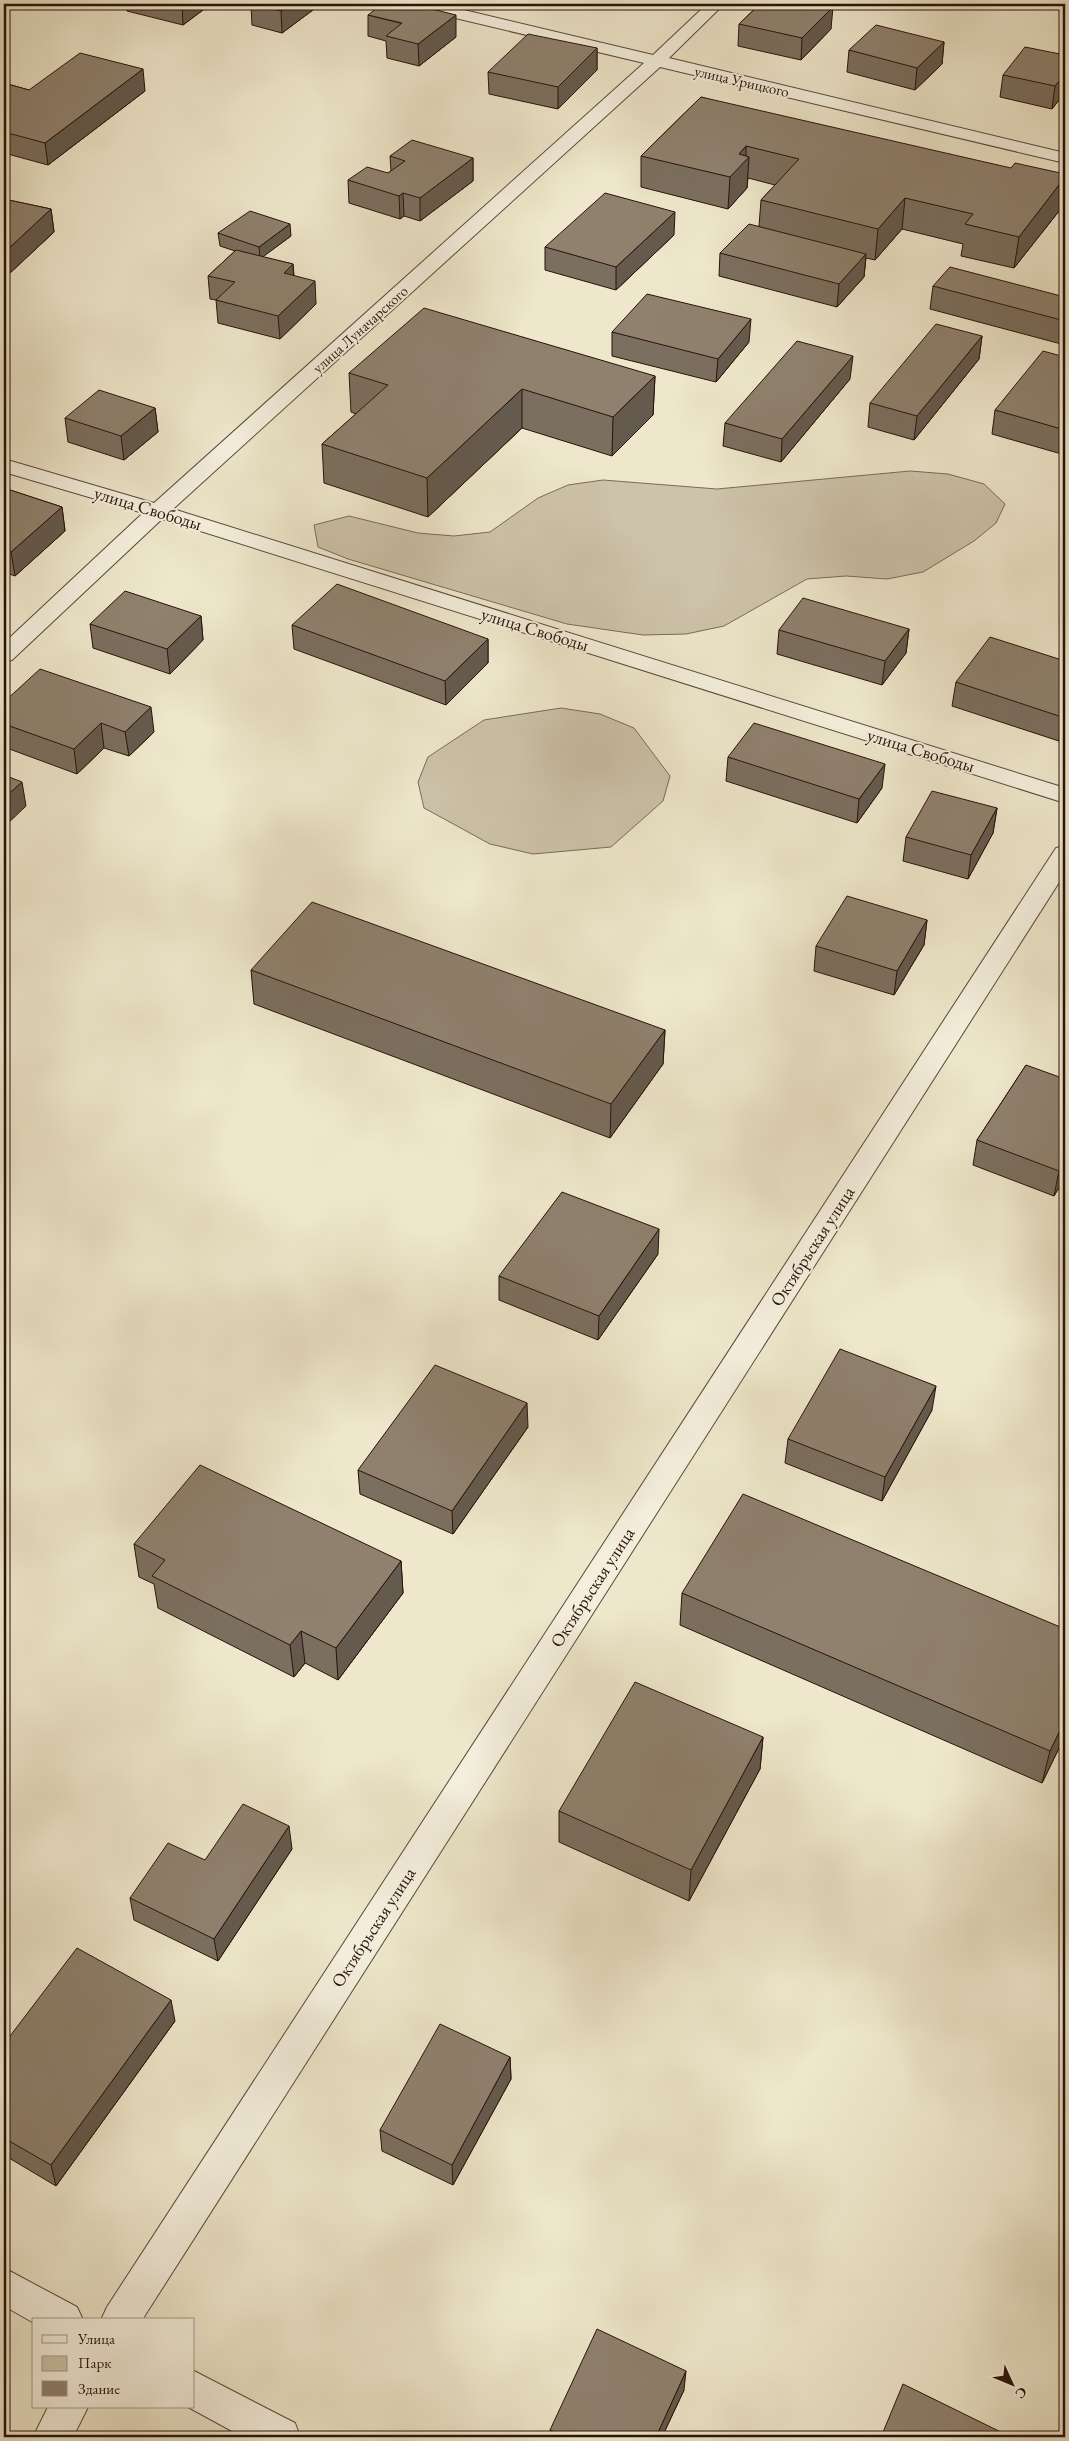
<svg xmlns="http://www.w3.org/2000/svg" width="1069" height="2441" viewBox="0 0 1069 2441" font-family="'EB Garamond',serif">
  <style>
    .green { fill: #cdc3aa; stroke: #7b6a5a }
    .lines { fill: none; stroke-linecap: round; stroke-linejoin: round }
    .minor-casing { stroke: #5a473a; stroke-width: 2 }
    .minor { fill: #f4efdd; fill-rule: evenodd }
    .wall { fill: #7b6f5f; stroke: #291209 }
    .shaded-wall { fill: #645a4d; stroke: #291209 }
    .building { fill: #8f816e; stroke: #291209 }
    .labels { text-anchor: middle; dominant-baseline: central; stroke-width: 4; stroke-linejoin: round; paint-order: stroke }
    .far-street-label { font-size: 15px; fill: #291209; stroke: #f4efdd }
    .street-label { font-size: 18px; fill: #291209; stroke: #f4efdd }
  </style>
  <rect width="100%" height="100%" fill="#eee7cb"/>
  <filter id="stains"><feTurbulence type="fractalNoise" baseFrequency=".004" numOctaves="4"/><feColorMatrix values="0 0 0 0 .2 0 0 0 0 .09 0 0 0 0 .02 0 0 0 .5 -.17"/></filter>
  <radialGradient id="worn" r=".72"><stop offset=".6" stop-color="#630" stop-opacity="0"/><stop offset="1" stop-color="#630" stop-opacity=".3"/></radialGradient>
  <g class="green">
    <polygon points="910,471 948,474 984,484 1005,504 996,523 974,541 923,572 887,579 846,576 807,579 724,626 686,634 643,635 567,624 348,559 318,547 314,525 349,516 418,533 454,536 490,532 538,498 568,485 603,480 717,489"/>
    <polygon points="561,708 600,714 634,728 670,776 663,801 611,847 533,854 490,844 424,808 418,782 428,757 484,720"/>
  </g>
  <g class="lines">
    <g class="minor-casing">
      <g id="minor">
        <polygon points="411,4 439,4 653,55 707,4 724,4 669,58 1065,153 1065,163 660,67 173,509 1065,788 1065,803 162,519 12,660 4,662 4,643 143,513 4,472 4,459 154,503 644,63 413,8"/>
        <polygon points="1065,846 1065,873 142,2320 101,2320 107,2307 1056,848"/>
        <polygon points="4,2268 77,2307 83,2320 34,2320 34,2323 4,2306"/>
        <polygon points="194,2371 295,2423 300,2437 243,2437 188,2407 194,2407"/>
        <polygon points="48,2407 88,2407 73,2437 33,2437"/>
      </g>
    </g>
    <use href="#minor" class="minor"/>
  </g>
  <g class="wall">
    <polygon points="126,4 211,4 183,25 127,11"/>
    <polygon points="247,4 321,4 282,33 252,25 251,6 247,5"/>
    <polygon points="760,4 827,4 825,5 831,29 801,60 738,46 739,24"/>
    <polygon points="368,15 456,37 419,66 387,58 386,41 368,36"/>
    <polygon points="944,42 942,64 915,90 847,72 849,50"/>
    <polygon points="597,48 597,70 558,109 489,94 488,72"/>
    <polygon points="1065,55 1065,92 1052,109 1000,97 1003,75"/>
    <polygon points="4,83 29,90 145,91 48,165 4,153"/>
    <polygon points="701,97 1063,206 1014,268 961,256 963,244 902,229 875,260 866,258 864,277 837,307 719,276 720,253 759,226 761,200 775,185 748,178 747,188 728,209 641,187 641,156"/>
    <polygon points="390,156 473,158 473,181 420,221 404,216 400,219 349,203 348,180 388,173 391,171"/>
    <polygon points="4,199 51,209 54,232 10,273 4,271"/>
    <polygon points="218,233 291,236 262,257 293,264 294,275 316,304 280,339 218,323 216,300 210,299 208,276 235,251 220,246"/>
    <polygon points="674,235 616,290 545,270 545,247"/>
    <polygon points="933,286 1065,297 1065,345 930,309"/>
    <polygon points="612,332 749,342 716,382 612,356"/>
    <polygon points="982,336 979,359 914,440 868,427 870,403"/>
    <polygon points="1065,357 1065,455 992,434 995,410"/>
    <polygon points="349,373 655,376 653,415 612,456 522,428 428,517 324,483 322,444 356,414 351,412"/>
    <polygon points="850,379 781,462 723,446 725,423"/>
    <polygon points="155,408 158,432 124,460 68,442 65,418"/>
    <polygon points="4,488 62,507 65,531 15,576 4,572"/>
    <polygon points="201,616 203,640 170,674 93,648 90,624"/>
    <polygon points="292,625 488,639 488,663 446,705 294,649"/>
    <polygon points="909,629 906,653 882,685 777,654 779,630"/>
    <polygon points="1065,661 1065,743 952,706 956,682"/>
    <polygon points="4,702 154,732 129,756 104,748 77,774 4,747"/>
    <polygon points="728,757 882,788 857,823 726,781"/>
    <polygon points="997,808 993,833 968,879 903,861 906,837"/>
    <polygon points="927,920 924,945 894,995 814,971 816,946"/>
    <polygon points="251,970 665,1030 663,1064 610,1138 254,1004"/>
    <polygon points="1026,1065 1065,1177 1054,1196 973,1165 977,1140"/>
    <polygon points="658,1254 598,1340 499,1300 499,1276"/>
    <polygon points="932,1410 882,1501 785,1463 788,1439"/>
    <polygon points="528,1427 453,1534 360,1494 358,1470"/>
    <polygon points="134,1544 401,1561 403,1593 338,1680 305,1663 294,1677 158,1608 154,1584 139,1577"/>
    <polygon points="682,1593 1065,1736 1042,1783 680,1625"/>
    <polygon points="763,1737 760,1769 689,1901 559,1842 559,1811"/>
    <polygon points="292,1849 218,1961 134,1920 130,1898 205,1860"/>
    <polygon points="175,2021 56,2186 4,2155 4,2044"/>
    <polygon points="510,2057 511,2079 453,2185 382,2151 380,2130"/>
    <polygon points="684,2390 662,2437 550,2437 550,2430"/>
  </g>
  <g class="shaded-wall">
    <polygon points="182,4 211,4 183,25"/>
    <polygon points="291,4 321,4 282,33 281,11"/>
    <polygon points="833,7 831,29 801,60 802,38"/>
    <polygon points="456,15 456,37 419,66 418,44"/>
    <polygon points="944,42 942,64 915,90 917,68"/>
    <polygon points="597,48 597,70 558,109 558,87"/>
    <polygon points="143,69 145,91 48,165 45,143"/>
    <polygon points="1065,74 1065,92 1052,109 1055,86"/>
    <polygon points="746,146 746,160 749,157 747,188 728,209 730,177 739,154"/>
    <polygon points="473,158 473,181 420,221 420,198"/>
    <polygon points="1065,177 1065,188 1063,206 1014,268 1019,237"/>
    <polygon points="403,193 404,216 400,219 399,196"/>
    <polygon points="905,198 902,229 875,260 878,229"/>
    <polygon points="51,209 54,232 10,273 7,250"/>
    <polygon points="675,212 674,235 616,290 616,267"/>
    <polygon points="290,224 291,236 260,259 259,247"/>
    <polygon points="866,254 864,277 837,307 839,284"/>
    <polygon points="293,264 294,288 284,273"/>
    <polygon points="315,281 316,304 280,339 278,316"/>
    <polygon points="751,319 749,342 716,382 718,359"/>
    <polygon points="982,336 979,359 914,440 917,416"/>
    <polygon points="853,356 850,379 781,462 782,439"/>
    <polygon points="655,376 653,415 612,456 613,417"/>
    <polygon points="522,389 522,428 428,517 427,478"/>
    <polygon points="155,408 158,432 124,460 121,436"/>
    <polygon points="62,507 65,531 15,576 11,552"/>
    <polygon points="201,616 203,640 170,674 167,649"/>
    <polygon points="909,629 906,653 882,685 885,661"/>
    <polygon points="488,639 488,663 446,705 445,681"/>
    <polygon points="151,707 154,732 129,756 125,732"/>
    <polygon points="101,723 104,748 77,774 74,749"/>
    <polygon points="885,764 882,788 857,823 859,799"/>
    <polygon points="22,782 26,806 4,827 4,798"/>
    <polygon points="997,808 993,833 968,879 971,855"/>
    <polygon points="927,920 924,945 894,995 897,971"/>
    <polygon points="665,1030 663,1064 610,1138 611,1104"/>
    <polygon points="1065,1161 1065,1177 1054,1196 1059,1171"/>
    <polygon points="659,1229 658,1254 598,1340 599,1316"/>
    <polygon points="936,1386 932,1410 882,1501 885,1477"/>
    <polygon points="527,1403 528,1427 453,1534 452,1511"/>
    <polygon points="401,1561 403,1593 338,1680 336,1648"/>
    <polygon points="301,1631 305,1663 294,1677 290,1645"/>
    <polygon points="1065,1720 1065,1736 1042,1783 1050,1751"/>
    <polygon points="763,1737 760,1769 689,1901 691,1870"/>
    <polygon points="289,1826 292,1849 218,1961 214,1939"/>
    <polygon points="171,2000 175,2021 56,2186 51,2165"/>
    <polygon points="510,2057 511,2079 453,2185 452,2165"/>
    <polygon points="686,2371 684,2390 662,2437 656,2437"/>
  </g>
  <g class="building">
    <polygon points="252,4 291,4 281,11"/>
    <polygon points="382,4 412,4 456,15 418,44 386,36 402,23 368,15"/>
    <polygon points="760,4 817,4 833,7 802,38 739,24"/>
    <polygon points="876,25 944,42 917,68 849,50"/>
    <polygon points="528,34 597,48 558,87 488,72"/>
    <polygon points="1025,47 1065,55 1065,74 1055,86 1003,75"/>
    <polygon points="80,53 143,69 45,143 4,132 4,83 29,90"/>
    <polygon points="701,97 1011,168 1015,163 1065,174 1065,177 1019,237 965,224 973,214 905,198 878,229 761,200 799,159 746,146 739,154 749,157 730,177 641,156"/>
    <polygon points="412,140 473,158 420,198 403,193 399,196 348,180 367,167 388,173 405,161 390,156"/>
    <polygon points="605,193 675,212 616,267 545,247"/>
    <polygon points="4,199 51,209 7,250 4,249"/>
    <polygon points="250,211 290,224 259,247 218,233"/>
    <polygon points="749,224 866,254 839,284 720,253"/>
    <polygon points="236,250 293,264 284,273 315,281 278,316 216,300 235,282 208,276"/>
    <polygon points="950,267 1065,297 1065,321 933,286"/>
    <polygon points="647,294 751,319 718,359 612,332"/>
    <polygon points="424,308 655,376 613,417 522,389 427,478 322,444 388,385 349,373"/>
    <polygon points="936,324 982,336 917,416 870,403"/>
    <polygon points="797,341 853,356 782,439 725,423"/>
    <polygon points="1043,351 1065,357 1065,430 995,410"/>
    <polygon points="99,390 155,408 121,436 65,418"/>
    <polygon points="4,488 62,507 11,552 4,550"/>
    <polygon points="337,584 488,639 445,681 292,625"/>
    <polygon points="125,591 201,616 167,649 90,624"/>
    <polygon points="803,598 909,629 885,661 779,630"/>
    <polygon points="990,637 1065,661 1065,718 956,682"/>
    <polygon points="40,669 151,707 125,732 101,723 74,749 4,724 4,702"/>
    <polygon points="754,723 885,764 859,799 728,757"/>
    <polygon points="4,775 22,782 4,798"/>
    <polygon points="932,791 997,808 971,855 906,837"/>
    <polygon points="847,896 927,920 897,971 816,946"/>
    <polygon points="312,902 665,1030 611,1104 251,970"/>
    <polygon points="1026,1065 1065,1079 1065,1161 1059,1171 977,1140"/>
    <polygon points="562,1192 659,1229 599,1316 499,1276"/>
    <polygon points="840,1349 936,1386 885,1477 788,1439"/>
    <polygon points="435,1365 527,1403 452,1511 358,1470"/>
    <polygon points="200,1465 401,1561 336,1648 301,1631 290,1645 152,1576 165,1560 134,1544"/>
    <polygon points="743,1494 1065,1629 1065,1720 1050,1751 682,1593"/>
    <polygon points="635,1682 763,1737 691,1870 559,1811"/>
    <polygon points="243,1804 289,1826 214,1939 130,1898 168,1843 205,1860"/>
    <polygon points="77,1948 171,2000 51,2165 4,2138 4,2044"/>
    <polygon points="440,2024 510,2057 452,2165 380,2130"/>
    <polygon points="597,2329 686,2371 656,2437 565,2437 550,2430"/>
    <polygon points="903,2384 1011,2437 881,2437"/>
  </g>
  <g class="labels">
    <g class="far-street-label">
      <text transform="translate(742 81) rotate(13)">улица Урицкого</text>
      <text transform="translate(360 329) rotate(-42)">улица Луначарского</text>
    </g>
    <g class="street-label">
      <text transform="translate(148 508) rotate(17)">улица Свободы</text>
      <text transform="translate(535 629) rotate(17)">улица Свободы</text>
      <text transform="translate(921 750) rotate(17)">улица Свободы</text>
      <text transform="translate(812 1246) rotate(-57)">Октябрьская улица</text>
      <text transform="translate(592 1587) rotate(-57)">Октябрьская улица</text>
      <text transform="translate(373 1927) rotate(-57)">Октябрьская улица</text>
    </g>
  </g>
  <rect width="1069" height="2441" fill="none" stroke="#eee7cb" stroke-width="20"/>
  <rect x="5" y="5" width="1059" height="2431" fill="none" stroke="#291209" stroke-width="2.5"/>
  <rect x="10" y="10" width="1049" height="2421" fill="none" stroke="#291209"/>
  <rect x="32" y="2318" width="162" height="90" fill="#f4efdd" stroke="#a39788"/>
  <rect x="42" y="2335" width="25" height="8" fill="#f4efdd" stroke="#a39788"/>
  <text x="78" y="2344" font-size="15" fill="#291209">Улица</text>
  <rect x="42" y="2356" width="25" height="15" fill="#cdc3aa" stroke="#a39788"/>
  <text x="78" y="2368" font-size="15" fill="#291209">Парк</text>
  <rect x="42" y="2381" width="25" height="15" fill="#8f816e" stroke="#a39788"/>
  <text x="78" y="2394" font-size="15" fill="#291209">Здание</text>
  <g transform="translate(1012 2384) rotate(134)" stroke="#f4efdd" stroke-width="4" paint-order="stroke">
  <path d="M0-4L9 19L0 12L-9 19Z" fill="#291209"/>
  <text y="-8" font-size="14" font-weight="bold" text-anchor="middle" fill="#291209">С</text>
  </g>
  <rect width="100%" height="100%" filter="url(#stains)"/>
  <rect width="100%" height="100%" fill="url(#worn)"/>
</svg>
